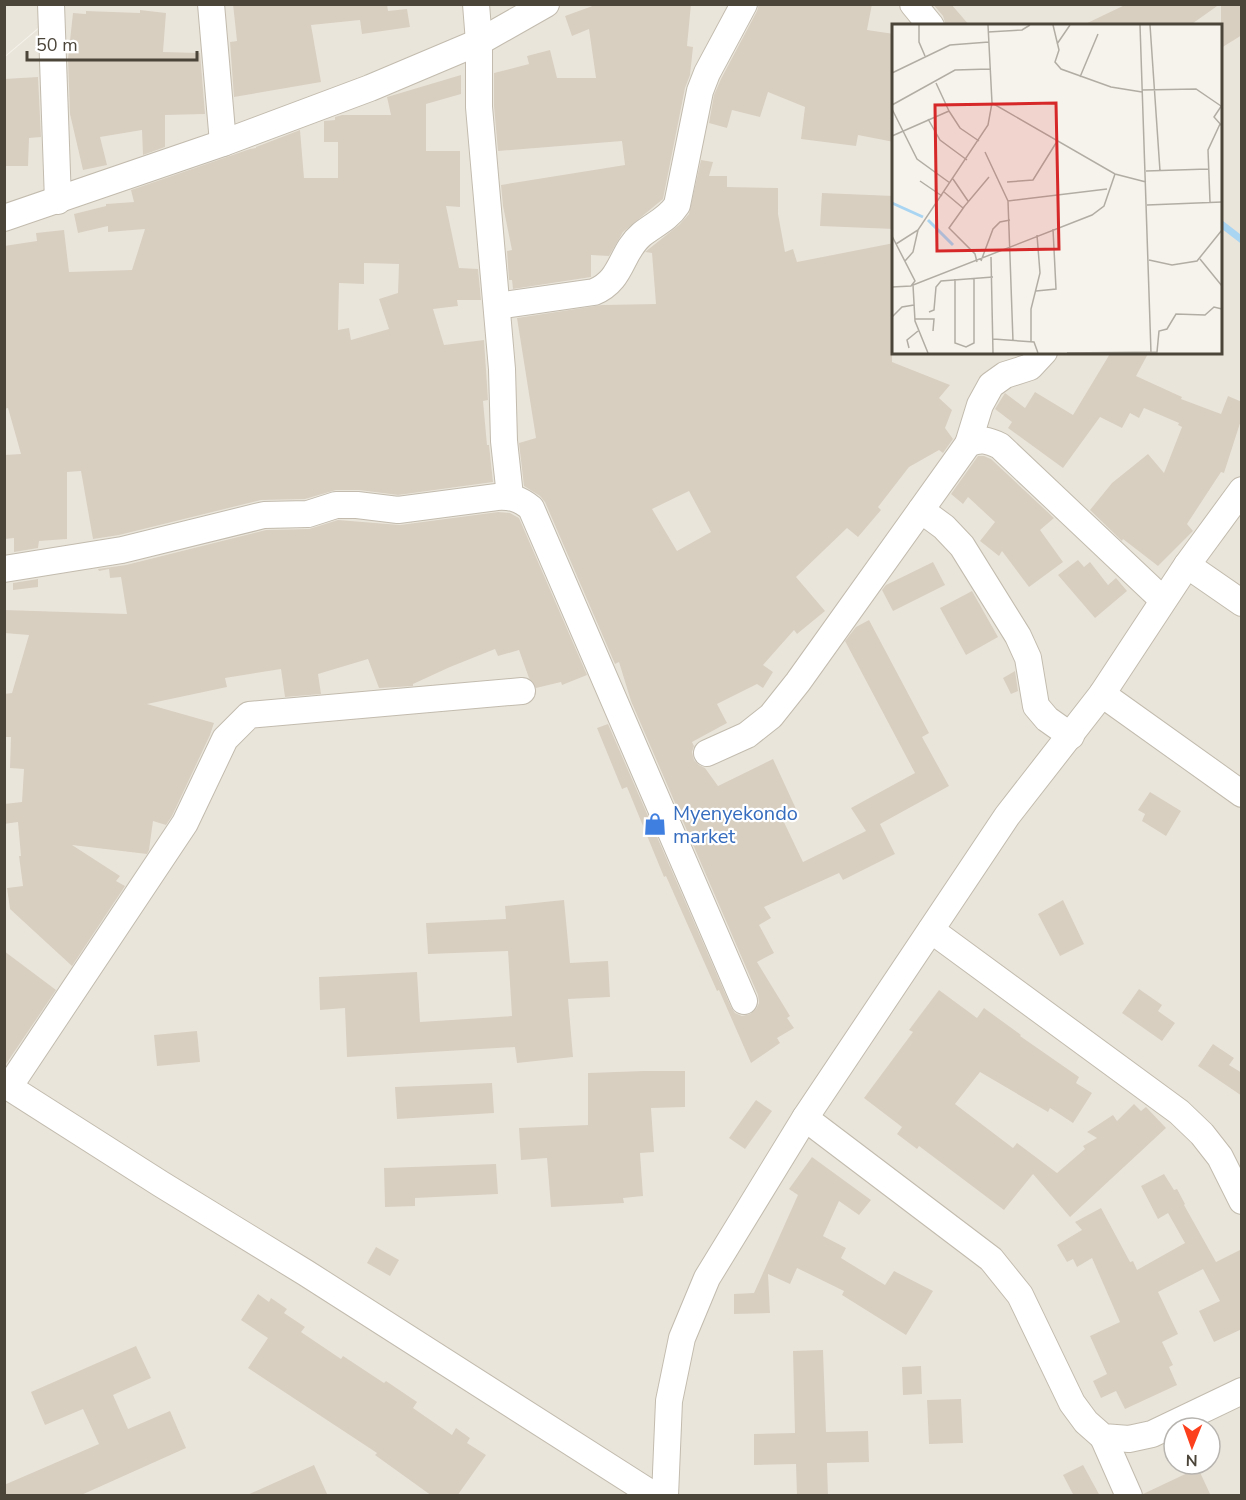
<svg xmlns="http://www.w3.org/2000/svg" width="1246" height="1500" viewBox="0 0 1246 1500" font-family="'Nunito Sans',sans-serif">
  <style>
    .residential { fill: #eae5da; fill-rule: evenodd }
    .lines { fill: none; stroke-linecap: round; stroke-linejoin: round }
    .stream { stroke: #a9d4f2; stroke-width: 7 }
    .building { fill: #d8cfc1; fill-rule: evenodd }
    .street-casing { stroke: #c2bbae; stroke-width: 28 }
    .street { stroke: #fff; stroke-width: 26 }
    .labels { text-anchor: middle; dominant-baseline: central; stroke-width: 4.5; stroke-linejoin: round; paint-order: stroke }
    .shop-label { font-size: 20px; fill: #366cbe; stroke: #fff; text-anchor: start }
    .inset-river { fill: none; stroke: #a9d4f2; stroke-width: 3 }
    .inset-road { fill: none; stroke: #b2ada4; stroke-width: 1.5 }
    .view { fill: #d62828; fill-opacity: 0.15; stroke: #d62828; stroke-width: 3 }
    .inset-edge { fill: none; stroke: #4b4439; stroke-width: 3 }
  </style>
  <rect width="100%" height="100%" fill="#f6f3ec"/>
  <g class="residential">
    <path d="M68,4L1241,5V1495H5L4,58ZM894,26H1220V352H894ZM1174,1428H1210V1464H1174Z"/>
    <polygon points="5,5 65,5 5,56"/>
  </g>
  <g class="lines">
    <polyline class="stream" points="1220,223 1242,240"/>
  </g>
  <g class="building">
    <polygon points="233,4 387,4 388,11 407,9 410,27 362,34 360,20 311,25 321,82 234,97 230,42 237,41"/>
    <polygon points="598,4 691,4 687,46 693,47 690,75 685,88 663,199 623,232 609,256 591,255 591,277 513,289 512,280 509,280 507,251 512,250 503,206 501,185 625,165 622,141 498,151 494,106 494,73 529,64 527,56 550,50 557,78 596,78 589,29 572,36 565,16"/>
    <polygon points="759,4 872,4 867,30 894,34 894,142 858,135 856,146 801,139 805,107 768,92 760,117 732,110 727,128 709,123 714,95 721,79 757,11"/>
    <polygon points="933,4 951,4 970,26 946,26 943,16"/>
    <polygon points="1127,4 1220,4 1189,26 1081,26"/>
    <polygon points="1221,4 1242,4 1242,35 1221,48"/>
    <polygon points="140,10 166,13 163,52 200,53 205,114 165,115 165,147 143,155 142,130 100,137 107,165 83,170 70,114 68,59 73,13 86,14 86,11 140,13"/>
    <path d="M461,75V94L426,104V151H460V207L446,206L459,268L478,269L481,300H457L458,306L433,309L444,345L484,340L488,400L483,401L487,445H489L493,482L398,495L359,490H336L305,499L261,500L119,535L93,539L81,471L67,472V539L39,541L38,548L14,552V538L5,539L4,455L21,454L8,408L4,409V246L37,241L36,233L64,230L69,272L132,270L145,229L108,232V226L78,233L74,214L106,206V204L134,202L131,190L250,149L256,148V147L300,130L304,178H338V142H324V121L335,120V117L342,115H391L387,97ZM364,263L399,264L398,293L379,299L389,329L351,340L349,328L338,330L339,283L364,284Z"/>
    <polygon points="38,77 41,137 29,138 28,166 4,166 4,79"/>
    <path d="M701,160L713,162L709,176H727V187L778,188V214L785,252L793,249L797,262L894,243L892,362L950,385L939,398L952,410L945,428L953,439L943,453L939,450L909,467L878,507L881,510L858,537L847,528L796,577L825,611L797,634L794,630L763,665L773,672L763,688L757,684L717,704L727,723L692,742L694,746L692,752L694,760L699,765L705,768L718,786L773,759L797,811L782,818L803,862L866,831L851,808L915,773L845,641L856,627L869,620L929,733L922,737L949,786L880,824L895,854L843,880L839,873L764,907L771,918L759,925L774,953L757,962L790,1016L787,1018L794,1028L777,1038L780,1043L751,1063L719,990L717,991L666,876L664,877L627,787L622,789L597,728L608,724L731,1007L735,1013L742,1016L750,1014L756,1009L759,1003L758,995L631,701L619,662L615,664L545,502L540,496L524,486L519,443L536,438L517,318L602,305L656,304L652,253L645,252L679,225L689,214ZM689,491L711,532L677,551L652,509Z"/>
    <polygon points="822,193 894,196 894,229 820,226"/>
    <polygon points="1111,352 1149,352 1136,376 1182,397 1181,399 1221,414 1228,396 1242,402 1242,417 1224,473 1221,472 1187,524 1193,531 1158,566 1123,539 1122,541 1090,510 1112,483 1148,454 1164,473 1182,427 1178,425 1179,423 1144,408 1139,418 1130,413 1122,428 1100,417 1063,468 1008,428 1012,422 995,409 1005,393 1025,408 1035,392 1073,415"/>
    <polygon points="978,456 984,456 991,459 1054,518 1040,530 1063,562 1029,587 1002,551 999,556 980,541 995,522 968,497 963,504 951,494"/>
    <polygon points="498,512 510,513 519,518 587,675 562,685 561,682 536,688 529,678 519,650 498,656 495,649 450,667 413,684 413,686 379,688 368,659 318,674 321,694 285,697 281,669 225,678 227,687 147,704 214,723 210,735 172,816 166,825 153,821 149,850 147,854 72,845 120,876 116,881 125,886 72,966 10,909 7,888 23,886 19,856 21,856 18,822 4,824 4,804 22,802 24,769 10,768 11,737 4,737 4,694 12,693 29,635 4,633 4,610 127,614 121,577 110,578 109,569 99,571 98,569 126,565 266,530 309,529 338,520 400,525"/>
    <polygon points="1078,560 1084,567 1090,562 1108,585 1116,578 1127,591 1095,618 1058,575"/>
    <polygon points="933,562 945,585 893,611 882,590 886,585"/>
    <polygon points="38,579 38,587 13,590 13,583"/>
    <polygon points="972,591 998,637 966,655 940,608"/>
    <polygon points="1015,671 1018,691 1011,694 1003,678"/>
    <polygon points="1150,792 1181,811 1166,836 1142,821 1145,814 1138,810"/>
    <polygon points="564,900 570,963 608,961 610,997 568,999 573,1057 517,1063 515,1047 347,1057 345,1008 320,1010 319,977 417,972 420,1022 512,1016 508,951 428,954 426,923 506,919 505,906"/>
    <polygon points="1063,900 1084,944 1060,956 1038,914"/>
    <polygon points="4,951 56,990 4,1067"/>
    <polygon points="1139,989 1162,1005 1158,1011 1175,1023 1162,1041 1122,1013"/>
    <polygon points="939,990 977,1018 984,1008 1021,1035 1020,1036 1079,1077 1076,1083 1092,1093 1073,1123 1050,1108 1048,1112 980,1072 955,1104 1013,1148 1017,1143 1057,1173 1085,1149 1083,1146 1097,1138 1087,1132 1113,1115 1117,1121 1134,1104 1141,1111 1146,1107 1166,1128 1070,1217 1033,1174 1004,1210 919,1146 917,1149 897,1134 902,1127 864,1098 913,1032 909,1030"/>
    <polygon points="197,1031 200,1062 157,1066 154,1035"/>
    <polygon points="1213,1044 1234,1058 1229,1065 1242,1073 1242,1096 1198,1066"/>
    <polygon points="644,1071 685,1071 685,1107 651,1108 654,1152 640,1153 643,1196 623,1198 624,1203 551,1207 547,1158 521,1160 519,1128 588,1125 588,1073"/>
    <polygon points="492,1083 494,1113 397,1119 395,1087"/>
    <polygon points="756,1100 772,1111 745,1149 729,1138"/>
    <polygon points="812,1157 871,1200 859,1215 839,1201 823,1236 846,1248 841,1258 885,1285 894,1271 933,1291 906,1335 842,1295 844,1291 797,1268 790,1284 768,1274 770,1313 734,1314 734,1294 754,1293 798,1195 789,1189"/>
    <polygon points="496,1164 498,1194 415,1198 415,1206 385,1207 384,1168"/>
    <polygon points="1164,1174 1174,1190 1177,1189 1185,1204 1184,1205 1216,1262 1242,1249 1242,1329 1214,1342 1199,1311 1220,1301 1203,1269 1158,1292 1178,1334 1162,1342 1173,1365 1169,1367 1177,1385 1125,1409 1116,1391 1101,1398 1093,1381 1107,1374 1090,1336 1120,1322 1092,1258 1077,1267 1073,1259 1067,1262 1057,1245 1082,1230 1075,1222 1101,1208 1130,1262 1133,1261 1137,1270 1185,1243 1168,1213 1158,1219 1141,1186"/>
    <polygon points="376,1247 399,1260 390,1276 367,1263"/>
    <polygon points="258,1294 269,1302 271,1298 287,1309 284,1313 305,1327 301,1332 341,1359 343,1356 384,1383 386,1381 417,1402 413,1408 452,1435 456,1428 470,1438 467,1443 486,1455 457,1496 432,1496 375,1455 377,1453 248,1368 268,1338 241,1320"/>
    <polygon points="136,1346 151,1378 113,1395 128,1429 170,1411 186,1448 79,1496 4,1496 4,1485 99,1444 83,1409 45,1425 31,1392"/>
    <polygon points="823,1350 826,1432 868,1431 869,1462 827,1463 828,1496 797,1496 796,1464 754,1465 754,1434 795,1433 793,1351"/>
    <polygon points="921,1366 922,1394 903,1395 902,1367"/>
    <polygon points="961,1399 963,1443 929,1444 927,1400"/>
    <polygon points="314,1465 328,1496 245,1496"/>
    <polygon points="1083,1465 1100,1496 1074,1496 1063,1475"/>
    <polygon points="1198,1468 1211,1496 1144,1496 1143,1494"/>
  </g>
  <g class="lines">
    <g class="street-casing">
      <g id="street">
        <polyline points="51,4 58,201"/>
        <polyline points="211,4 223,143"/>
        <polyline points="476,4 479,42 479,107 502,369 504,441 510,496"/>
        <polyline points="913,4 931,26"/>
        <polyline points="4,218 223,143 370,88 479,42 546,4"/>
        <path d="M497,306L594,292C623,280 620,253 641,235C653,225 668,219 677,205L700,91L707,73L744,4"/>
        <polyline points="968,444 980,405 991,385 1005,375 1030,367 1044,352"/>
        <polyline points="921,510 944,527 962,546 1018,636 1028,658 1036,706 1047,719 1071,736"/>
        <polyline points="1187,565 1242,603"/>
        <path d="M4,569L122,550L264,515L308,514L336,505H357L398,510L497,497C511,496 520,499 531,508L744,1001"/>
        <polyline points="1102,694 1242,794"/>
        <path d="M707,753L747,735L771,716L798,682L968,444C980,438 988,440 1000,446L1163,600"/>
        <polyline points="931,930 1179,1112 1202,1134 1220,1157 1242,1201"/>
        <polyline points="4,1084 161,1184 306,1273 655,1496"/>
        <polyline points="9,1087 185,823 225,739 249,715 522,691"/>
        <polyline points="805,1118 991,1259 1020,1295 1072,1403 1086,1422 1103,1437 1129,1439 1152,1434 1242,1391"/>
        <polyline points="1103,1437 1129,1496"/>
        <polyline points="665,1496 669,1401 682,1338 707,1278 805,1118 1007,816 1102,694 1187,565 1242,490"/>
      </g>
    </g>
    <use href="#street" class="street"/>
  </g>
  <defs>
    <g id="shop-bare" transform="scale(1.8)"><path d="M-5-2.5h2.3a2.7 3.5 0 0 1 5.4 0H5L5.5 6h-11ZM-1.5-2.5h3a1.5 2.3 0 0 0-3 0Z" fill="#3f7fe0" stroke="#fff" stroke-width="2.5" paint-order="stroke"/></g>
  </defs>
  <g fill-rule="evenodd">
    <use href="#shop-bare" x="655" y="824"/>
  </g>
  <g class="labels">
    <g class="shop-label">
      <text x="673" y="813">Myenyekondo<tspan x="673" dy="23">market</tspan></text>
    </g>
  </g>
  <g transform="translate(892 24)">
    <rect width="330" height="330" fill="#f6f3ec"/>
    <path class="inset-river" d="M0,179L31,193M36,196L61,221"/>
    <path class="inset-road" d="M27,1V18L33,32M161,1L167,26L163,38L169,45L219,63L250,68M248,1L259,329M258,1L268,147M96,8L130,6L138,1M165,20L178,1M0,49L58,21L97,18M188,53L206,10M44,59L57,87M250,66L304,65L329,82M100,79L223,150L254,158M0,81L63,46L98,45M330,81L322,93L330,102M0,85L25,135L58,159M36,95L48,116L75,136M0,112L57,87L68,104L87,117M93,128L116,177L215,165M254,147L316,145M61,155L76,177M28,157L50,172M115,158L141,156L164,119M52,168L71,184L97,153M116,177L121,317M318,178L316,126L328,100M255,181L330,178M72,183L57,204L83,230L85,238M0,212L23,257L19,262L0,263M4,220L26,206L96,101L100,79L96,1M99,233L101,329M308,235L330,262M257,236L280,241L305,237L330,206M13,237L21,228L26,206M89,237L101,205L108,198L118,196M63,255V319L74,323L82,319V254M144,267L164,265L161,205M37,288L42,286L44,263L49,257L101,253M0,293L10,283L22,281M23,295H42L41,307M101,315L142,318L146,329M139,317V285L148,249L145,211M17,324L15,316L26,307M36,329L23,297L21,261L200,191L212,182L223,150M175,329L265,328L267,307L275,305L284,290L313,291L322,283L330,285"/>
    <path class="view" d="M164,79L167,225L45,227L43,81Z"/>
    <rect width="330" height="330" class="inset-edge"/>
  </g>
  <rect width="1246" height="1500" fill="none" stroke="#4b4439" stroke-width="12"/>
  <g transform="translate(1192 1446) rotate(181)"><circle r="28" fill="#ffffff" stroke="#b7b4b0" stroke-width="1.5"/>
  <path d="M0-4.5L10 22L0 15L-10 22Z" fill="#fc3f1d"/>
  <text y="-9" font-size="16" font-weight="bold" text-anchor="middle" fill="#4b4439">N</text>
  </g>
  <path d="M27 51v9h170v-9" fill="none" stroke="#4b4439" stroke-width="3"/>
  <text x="36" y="51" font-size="18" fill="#4b4439" stroke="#ffffff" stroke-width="4.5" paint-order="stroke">50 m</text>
</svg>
